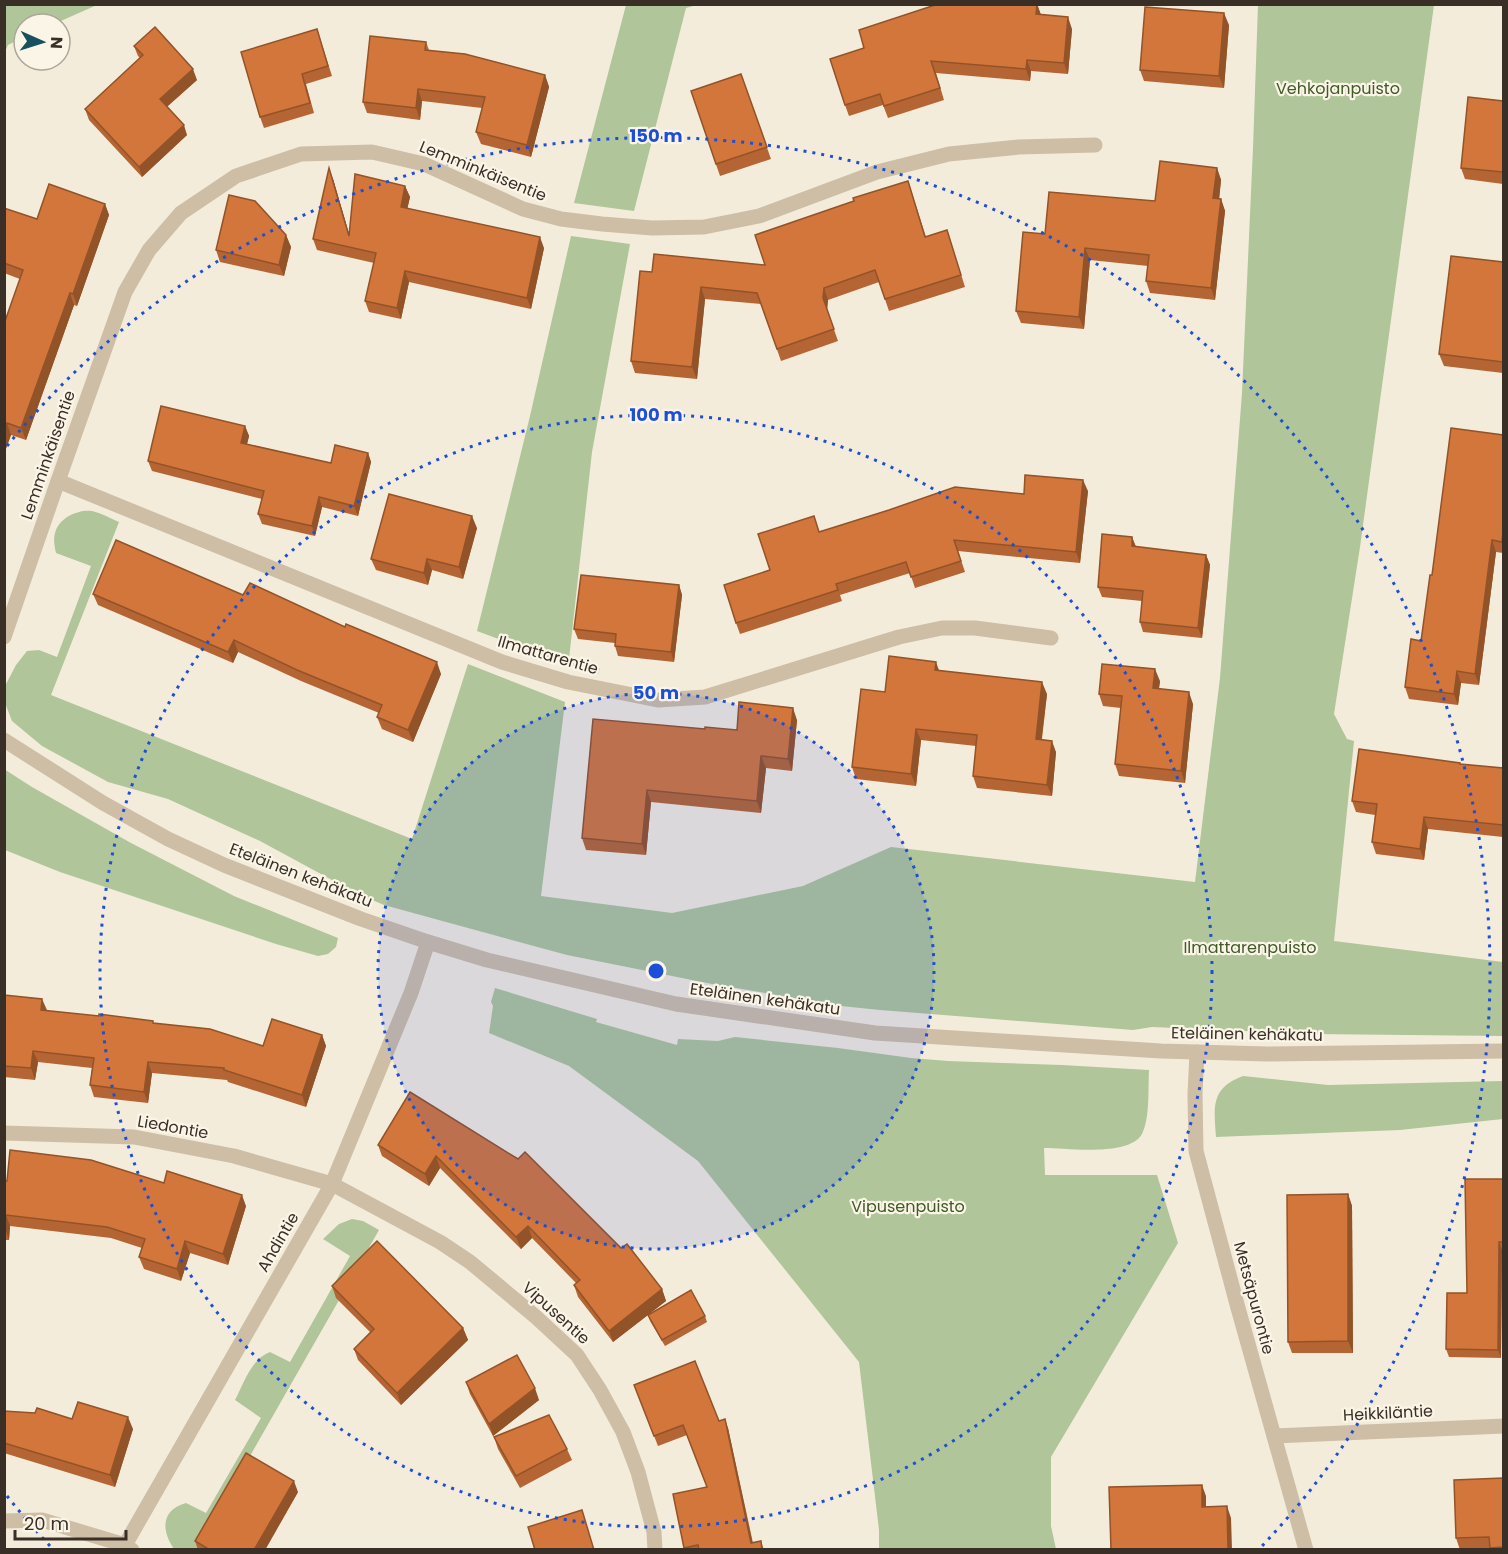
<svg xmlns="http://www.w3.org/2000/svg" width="1508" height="1554" viewBox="0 0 1508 1554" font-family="Poppins,sans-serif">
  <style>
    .green { fill: #b0c599 }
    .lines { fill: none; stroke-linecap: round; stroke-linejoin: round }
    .minor { stroke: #cebea5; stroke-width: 15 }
    .wall { fill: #b56533 }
    .shaded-wall { fill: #935329 }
    .building { fill: #d2763b; stroke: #935329; stroke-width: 1.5 }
    .ring { fill: none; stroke: #1d4ed8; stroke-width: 3; stroke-dasharray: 3 6 }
    .labels { text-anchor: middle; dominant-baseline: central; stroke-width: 4.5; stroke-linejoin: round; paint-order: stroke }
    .park-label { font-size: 16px; fill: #405a28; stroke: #fbf5e7 }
    .street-label { font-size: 16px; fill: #392f27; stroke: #fbf5e7 }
    .centre { fill: #1d4ed8; stroke: #fbf5e7; stroke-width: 3 }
    .ring-label { font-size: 18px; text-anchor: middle; font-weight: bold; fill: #1d4ed8; stroke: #fbf5e7; stroke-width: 4.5; stroke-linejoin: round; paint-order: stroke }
  </style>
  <rect width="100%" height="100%" fill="#f4ecdb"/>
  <g class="green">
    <polygon points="5,4 97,4 97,5 54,24 24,24 24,37 8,45 5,52"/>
    <polygon points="626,5 697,5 686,8 634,211 574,203"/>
    <path d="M1258,5H1434L1360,547L1334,714L1347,739L1354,741L1334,941L1503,962V1036L1311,1034L1152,1027L1133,1030L880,1010L841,1006L712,984L567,955L384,905L356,893L260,841L168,799L108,782L42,746L12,721L5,703V686L16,665L27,651L39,650L57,657L91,566L56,553C54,545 53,537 56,530C61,517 79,509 92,511C101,513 110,518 119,522L51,695L412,839L468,664L565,702L541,896L672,913L803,886L891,847L1195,882L1220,678L1242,393L1253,148Z"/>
    <polygon points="571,236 630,244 592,452 569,659 600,668 598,674 569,665 477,631 530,416"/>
    <polygon points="4,769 32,787 131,843 234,896 338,938 336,947 328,954 318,956 276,944 60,872 5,850"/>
    <path d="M495,988L597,1019L596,1022L677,1045L678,1039L718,1041L735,1037L838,1048L911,1058L948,1061L1062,1065L1149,1070C1148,1089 1150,1118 1142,1134C1129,1157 1067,1148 1044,1148L1045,1175H1157L1178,1243L1051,1457V1526L1056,1549H879V1530L859,1362L698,1161L569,1066L489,1033L493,1006L491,1002Z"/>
    <path d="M1243,1076L1328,1085L1503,1081V1119L1400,1130L1216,1137C1214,1108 1210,1088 1243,1076Z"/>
    <path d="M352,1219L363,1221L379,1230L197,1549H174C161,1530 161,1510 186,1503L206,1513L261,1418L235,1400C244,1383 251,1359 270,1352L290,1362L350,1256L323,1239L339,1224Z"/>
  </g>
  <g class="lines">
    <g class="minor">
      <polyline points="58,481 502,662 568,682 658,700 705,697 899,637 942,628 975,628 1051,638"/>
      <polyline points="4,637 58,481 125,292 149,250 181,213 236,176 301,154 372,152 424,164 523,209 561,219 602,224 652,228 704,227 759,216 877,172 949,154 1019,147 1095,145"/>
      <polyline points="4,740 103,803 168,839 224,865 361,919 428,942 487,960 676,1004 875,1033 1161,1051 1267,1054 1504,1051"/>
      <polyline points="1197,1052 1195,1094 1196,1151 1238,1308 1306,1550"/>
      <polyline points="4,1133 134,1137 234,1156 332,1184 440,1242 470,1262 536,1317 577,1355 600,1390 623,1432 638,1472 654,1532 655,1550"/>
      <polyline points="1274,1436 1504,1426"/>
      <polyline points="4,1521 42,1520 125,1545 132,1550"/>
      <polyline points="125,1545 332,1184 411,993 428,942"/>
    </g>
  </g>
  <g class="wall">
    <polygon points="1037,4 1041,15 1072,29 1068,74 1031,71 1030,81 936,73 944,100 888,118 883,105 849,116 845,105"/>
    <polygon points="1229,25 1224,88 1144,81 1140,70"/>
    <polygon points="317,29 332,76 306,84 314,113 264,128 260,117"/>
    <polygon points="426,42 429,50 545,75 549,87 531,157 481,144 476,132 482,108 422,101 420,120 367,113 363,102"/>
    <polygon points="134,46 197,80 167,107 187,135 142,177 89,120 85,109 140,58 138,56"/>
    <polygon points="741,74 771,159 720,176 691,91"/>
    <polygon points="1503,101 1503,184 1465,179 1461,168"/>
    <polygon points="1217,168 1221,180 1219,199 1221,199 1225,211 1215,300 1150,293 1146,281 1148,266 1090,260 1084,329 1021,323 1016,311 1045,234 1155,201"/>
    <polygon points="333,179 349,234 405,186 410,197 407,209 544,248 531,309 409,282 401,319 369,312 365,301 374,263 317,250 313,239"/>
    <polygon points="908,181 926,237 947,230 965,287 889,311 879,282 828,300 827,310 838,341 781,361 761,304 705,299 697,379 635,373 631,361 652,272 765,265 854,201"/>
    <polygon points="105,204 109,215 77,306 74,305 26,440 11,435 4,454 4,324 20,279 4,273 4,208 37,219"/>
    <polygon points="286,235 291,247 284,276 220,262 216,250"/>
    <polygon points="1503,262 1503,373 1444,366 1439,354"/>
    <polygon points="245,426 249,436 247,444 331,463 368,453 371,462 358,516 322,507 315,536 262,524 258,514 262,499 152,471 148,461"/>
    <polygon points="1503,435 1503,553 1496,552 1479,685 1461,683 1458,705 1409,699 1405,687 1421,641 1432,575"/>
    <polygon points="1088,491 1080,563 958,551 965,572 915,588 910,573 840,595 842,601 740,634 736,623 770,570 820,531 1024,494"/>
    <polygon points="477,528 463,579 432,570 428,585 376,570 371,559"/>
    <polygon points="1132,537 1136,547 1206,555 1210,565 1202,638 1143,632 1140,622 1142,601 1102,597 1098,587"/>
    <polygon points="679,585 682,595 674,662 618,656 615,646 615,643 578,639 574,629"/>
    <polygon points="93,594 243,595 441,674 413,742 382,729 377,717 379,713 301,681 238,652 233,663 98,605"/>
    <polygon points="939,670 1047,694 1042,739 1056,752 1052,796 977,788 973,776 976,746 921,740 916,786 856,779 852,767 885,692"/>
    <polygon points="1160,681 1159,689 1193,704 1185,783 1119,776 1115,764 1121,708 1103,706 1099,694"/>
    <polygon points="797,720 792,771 766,768 761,813 651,802 646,855 586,850 582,838 705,729 737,730"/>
    <polygon points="1460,763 1461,764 1503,768 1503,837 1428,829 1424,860 1376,854 1372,842 1375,815 1356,812 1352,801"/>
    <polygon points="4,995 47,1011 154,1024 263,1046 322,1035 326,1046 306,1107 228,1082 227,1080 152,1073 148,1103 94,1097 90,1085 92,1068 38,1062 35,1080 4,1077"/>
    <polygon points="410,1092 662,1289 666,1301 613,1342 578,1297 574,1285 576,1283 532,1238 521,1249 440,1168 429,1186 382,1156 378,1145"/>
    <polygon points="1503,1179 1503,1250 1502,1250 1501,1358 1449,1357 1446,1349 1467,1293"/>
    <polygon points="4,1181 164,1183 246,1206 228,1265 190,1253 181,1281 144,1269 139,1257 142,1248 111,1238 10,1226 9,1240 4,1240"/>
    <polygon points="1348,1194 1352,1206 1353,1353 1292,1353 1288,1342"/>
    <polygon points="332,1286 463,1328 468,1340 401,1405 358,1360 354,1349 370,1332 336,1298"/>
    <polygon points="648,1315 705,1316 707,1322 665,1346 650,1321"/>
    <polygon points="466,1382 539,1400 493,1436 470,1394"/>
    <polygon points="634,1385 719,1421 728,1428 753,1543 761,1541 764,1550 685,1550 673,1494 707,1487 687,1435 658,1446"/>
    <polygon points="4,1411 72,1419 133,1429 115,1487 4,1453"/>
    <polygon points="494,1437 567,1449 572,1460 520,1488 498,1449"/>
    <polygon points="1503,1478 1503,1550 1490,1550 1490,1549 1460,1550 1456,1538"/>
    <polygon points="298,1492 265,1550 198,1550 195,1541"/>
  </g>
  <g class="shaded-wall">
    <polygon points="1037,4 1041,15 1036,14"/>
    <polygon points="1224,13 1229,25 1224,88 1219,76"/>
    <polygon points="1068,17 1072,29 1068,74 1064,63"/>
    <polygon points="1027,60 1031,71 1030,81 1026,69"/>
    <polygon points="193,69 197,80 164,109 160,99"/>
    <polygon points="545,75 549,87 531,157 527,145"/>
    <polygon points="418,89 422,101 420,120 416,108"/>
    <polygon points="184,125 187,135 142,177 139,167"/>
    <polygon points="329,168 333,179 353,248 349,236"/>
    <polygon points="1217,168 1221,180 1218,210 1213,198"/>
    <polygon points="405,186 410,197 405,219 401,207"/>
    <polygon points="1221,199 1225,211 1215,300 1211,288"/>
    <polygon points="105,204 109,215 77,306 73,294"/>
    <polygon points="286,235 291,247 284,276 279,265"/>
    <polygon points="540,237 544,248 531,309 527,298"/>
    <polygon points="1085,248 1090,260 1084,329 1079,317"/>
    <polygon points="405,271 409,282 401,319 397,308"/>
    <polygon points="701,287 705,299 697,379 692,367"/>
    <polygon points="824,288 828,300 827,310 838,341 823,298"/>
    <polygon points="70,293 74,305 26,440 21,428"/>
    <polygon points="7,423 11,435 4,454 4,429"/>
    <polygon points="245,426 249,436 245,452 241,443"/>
    <polygon points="368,453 371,462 358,516 354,506"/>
    <polygon points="1083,480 1088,491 1080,563 1076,552"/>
    <polygon points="319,497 322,507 315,536 312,526"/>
    <polygon points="472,516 477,528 463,579 459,567"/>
    <polygon points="1132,537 1136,547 1132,546"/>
    <polygon points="1492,540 1496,552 1479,685 1475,674"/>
    <polygon points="1206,555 1210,565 1202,638 1198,628"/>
    <polygon points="427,559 432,570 428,585 424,573"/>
    <polygon points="679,585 682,595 674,662 671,652"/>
    <polygon points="234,640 238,652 233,663 228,652"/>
    <polygon points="437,662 441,674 413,742 408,730"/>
    <polygon points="936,662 940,673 935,670"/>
    <polygon points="1155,669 1160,681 1157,700 1153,688"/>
    <polygon points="1457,671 1461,683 1458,705 1454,694"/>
    <polygon points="1042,682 1047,694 1040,751 1036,739"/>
    <polygon points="1189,692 1193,704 1185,783 1181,771"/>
    <polygon points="793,708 797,720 792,771 788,759"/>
    <polygon points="916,729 921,740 916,786 911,774"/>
    <polygon points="1052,741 1056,752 1052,796 1047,785"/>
    <polygon points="761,756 766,768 761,813 757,801"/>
    <polygon points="647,790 651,802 646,855 642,844"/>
    <polygon points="1424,817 1428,829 1424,860 1420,849"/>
    <polygon points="42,999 47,1010 41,1010"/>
    <polygon points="322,1035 326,1046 306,1107 302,1095"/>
    <polygon points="33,1051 38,1062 35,1080 31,1068"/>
    <polygon points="148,1062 152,1073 148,1103 144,1092"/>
    <polygon points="436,1156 440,1168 429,1186 425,1174"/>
    <polygon points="1348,1194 1352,1206 1353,1353 1348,1341"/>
    <polygon points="242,1195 246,1206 228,1265 223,1254"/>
    <polygon points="6,1215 10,1226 9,1240 5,1229"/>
    <polygon points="528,1226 532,1238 521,1249 516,1237"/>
    <polygon points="185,1241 190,1253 181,1281 177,1269"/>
    <polygon points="1499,1242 1502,1250 1501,1358 1498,1350"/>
    <polygon points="662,1289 666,1301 613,1342 609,1331"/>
    <polygon points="463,1328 468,1340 401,1405 397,1393"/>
    <polygon points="535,1388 539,1400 493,1436 489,1424"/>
    <polygon points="128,1417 133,1429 115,1487 110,1475"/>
    <polygon points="725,1419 728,1428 754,1550 751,1543"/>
    <polygon points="294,1481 298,1492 265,1550 254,1550"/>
    <polygon points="1202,1485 1206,1496 1206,1518 1202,1507"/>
    <polygon points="1227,1506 1231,1518 1232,1550 1228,1550"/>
  </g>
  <g class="building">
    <polygon points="938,4 1037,4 1036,14 1068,17 1064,63 1027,60 1026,69 931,61 940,88 884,106 880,94 845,105 830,59 864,48 859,30"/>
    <polygon points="1145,7 1224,13 1219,76 1140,70"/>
    <polygon points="155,27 193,69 160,99 184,125 139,167 85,109 143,55 134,46"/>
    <polygon points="317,29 328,66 302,74 310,103 260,117 241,52"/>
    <polygon points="370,36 426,42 425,50 465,54 545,75 527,145 476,132 485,97 418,89 416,108 363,102"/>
    <polygon points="741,74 767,147 716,164 691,91"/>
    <polygon points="1468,97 1503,101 1503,172 1461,168"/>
    <polygon points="1160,161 1217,168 1213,198 1221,199 1211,288 1146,281 1149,255 1085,248 1079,317 1016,311 1023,232 1045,234 1049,192 1155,201"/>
    <polygon points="329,168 349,236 355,174 405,186 401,207 540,237 527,298 405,271 397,308 365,301 376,253 313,239"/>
    <polygon points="908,181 925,237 947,230 961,275 885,299 875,270 824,288 823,298 834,329 777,349 757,293 701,287 692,367 631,361 640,271 652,272 654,254 765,265 755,235 854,201 853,198"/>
    <polygon points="49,184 105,204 73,294 70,293 21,428 7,423 4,429 4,324 23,270 4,263 4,208 37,219"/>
    <polygon points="229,195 255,201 286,235 279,265 216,250"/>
    <polygon points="1451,256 1503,262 1503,362 1439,354"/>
    <polygon points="161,406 245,426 241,443 331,463 335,445 368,453 354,506 319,497 312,526 258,514 264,491 148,461"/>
    <polygon points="1451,428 1503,435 1503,531 1502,542 1492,540 1475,674 1457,671 1454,694 1405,687 1411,639 1421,641 1430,575 1432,575"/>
    <polygon points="1025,475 1083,480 1076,552 954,540 961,561 911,577 906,562 836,584 838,590 736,623 724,585 770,570 758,534 814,516 819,532 889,510 955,487 1024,494"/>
    <polygon points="389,494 472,516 459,567 427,559 424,573 371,559"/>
    <polygon points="1102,534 1132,537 1132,546 1206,555 1198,628 1140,622 1143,591 1098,587"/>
    <polygon points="116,540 243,595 250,583 345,627 346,624 437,662 408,730 377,717 382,705 297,670 234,640 228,652 93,594"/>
    <polygon points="581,575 679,585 671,652 615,646 616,634 574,629"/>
    <polygon points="889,656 936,662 935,670 1042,682 1036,739 1052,741 1047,785 973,776 977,735 916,729 911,774 852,767 861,689 885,692"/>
    <polygon points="1102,664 1155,669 1153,688 1189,692 1181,771 1115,764 1122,696 1099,694"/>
    <polygon points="739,702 793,708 788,759 761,756 757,801 647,790 642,844 582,838 593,719 705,729 705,727 737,730"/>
    <polygon points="1359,749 1460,763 1460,764 1503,768 1503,825 1424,817 1420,849 1372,842 1377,804 1352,801"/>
    <polygon points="4,995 42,999 41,1010 99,1016 99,1014 153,1021 153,1023 210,1029 263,1046 272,1019 322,1035 302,1095 224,1070 224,1068 148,1062 144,1092 90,1085 94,1058 33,1051 31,1068 4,1066"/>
    <polygon points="410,1092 518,1159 525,1152 621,1248 627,1244 662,1289 609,1331 574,1285 580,1280 528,1226 516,1237 436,1156 425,1174 378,1145"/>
    <polygon points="10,1150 91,1160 164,1183 167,1171 242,1195 223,1254 185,1241 177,1269 139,1257 145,1239 107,1227 6,1215 4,1229 4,1181 7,1181"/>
    <polygon points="1465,1179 1503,1179 1503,1242 1499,1242 1498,1350 1446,1349 1447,1293 1467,1293"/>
    <polygon points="1348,1194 1348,1341 1288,1342 1287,1195"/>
    <polygon points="377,1241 463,1328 397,1393 354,1349 374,1329 332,1286"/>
    <polygon points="691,1290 705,1316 662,1340 648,1315"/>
    <polygon points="517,1355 535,1388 489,1424 466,1382"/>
    <polygon points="695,1361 719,1421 725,1419 751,1543 761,1541 762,1550 699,1550 698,1545 684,1548 673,1494 707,1487 683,1425 654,1436 634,1385"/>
    <polygon points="78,1402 128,1417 110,1475 4,1443 4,1411 35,1413 37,1408 72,1419"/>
    <polygon points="549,1415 567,1449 516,1476 494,1437"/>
    <polygon points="246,1453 294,1481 254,1550 210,1550 195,1541"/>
    <polygon points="1503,1478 1503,1547 1490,1548 1489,1537 1456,1538 1454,1480"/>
    <polygon points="1202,1485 1202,1507 1227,1506 1228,1550 1111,1550 1109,1487"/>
    <polygon points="582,1510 594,1550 535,1550 528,1527"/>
  </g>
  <circle cx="656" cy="971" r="278" fill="#1d4ed8" fill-opacity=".12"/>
  <g class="ring">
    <circle cx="656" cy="971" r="278"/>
    <circle cx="656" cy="971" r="556"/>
    <path d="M50 1546A835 835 0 0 1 7 1496M7 446A835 835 0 1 1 1262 1546"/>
  </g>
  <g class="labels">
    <g class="park-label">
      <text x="1338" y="88">Vehkojanpuisto</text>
      <text x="1250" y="947">Ilmattarenpuisto</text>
      <text x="908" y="1206">Vipusenpuisto</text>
    </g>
    <g class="street-label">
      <text transform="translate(483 171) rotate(22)">Lemminkäisentie</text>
      <text transform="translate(48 455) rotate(-71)">Lemminkäisentie</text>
      <text transform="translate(548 655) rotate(16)">Ilmattarentie</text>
      <text transform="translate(301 875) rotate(21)">Eteläinen kehäkatu</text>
      <text transform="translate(765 999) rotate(8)">Eteläinen kehäkatu</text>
      <text transform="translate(1247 1034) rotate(1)">Eteläinen kehäkatu</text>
      <text transform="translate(173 1127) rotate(10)">Liedontie</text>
      <text transform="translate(278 1242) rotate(-60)">Ahdintie</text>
      <text transform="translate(1254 1298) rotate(75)">Metsäpurontie</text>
      <text transform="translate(556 1313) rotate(42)">Vipusentie</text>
      <text transform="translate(1388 1413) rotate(-3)">Heikkiläntie</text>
    </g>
  </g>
  <circle cx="656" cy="971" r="9" class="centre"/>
  <g class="ring-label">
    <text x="656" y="142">150 m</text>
    <text x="656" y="421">100 m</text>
    <text x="656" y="699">50 m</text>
  </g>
  <rect width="1508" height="1554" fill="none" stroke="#392f27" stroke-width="12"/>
  <g transform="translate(42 42) rotate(93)"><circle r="28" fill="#fbf5e7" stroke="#ada69a" stroke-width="1.5"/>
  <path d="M0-4.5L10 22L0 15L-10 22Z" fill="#18505f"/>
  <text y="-9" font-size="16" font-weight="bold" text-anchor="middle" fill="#392f27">N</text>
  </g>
  <path d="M15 1530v9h111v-9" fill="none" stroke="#392f27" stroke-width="3"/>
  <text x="24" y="1530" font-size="18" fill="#392f27" stroke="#fbf5e7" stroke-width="4.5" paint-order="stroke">20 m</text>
</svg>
